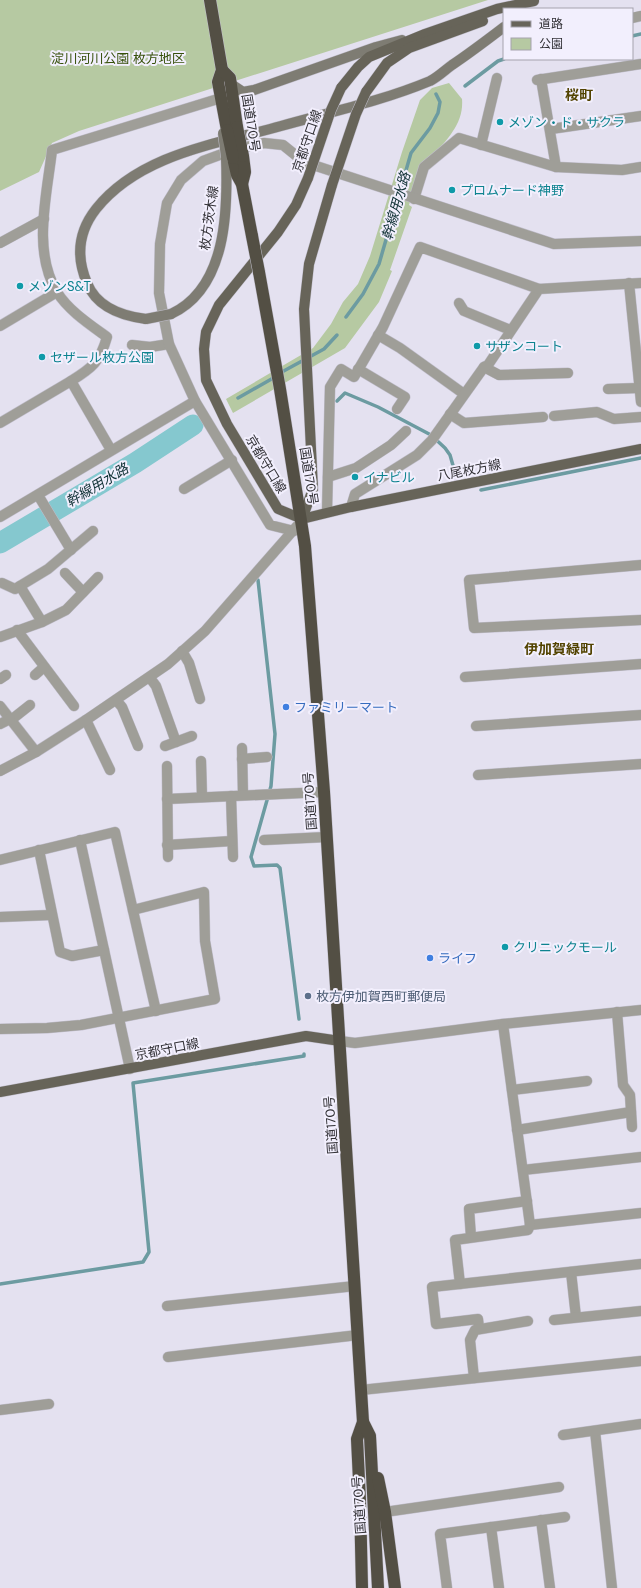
<svg xmlns="http://www.w3.org/2000/svg" width="641" height="1588" viewBox="0 0 641 1588" font-family="'DM Sans','Noto Sans JP',sans-serif">
  <style>
    .park { fill: #b6c9a2 }
    .lines { fill: none; stroke-linecap: round; stroke-linejoin: round }
    .stream { stroke: #6c9ba1; stroke-width: 3.5 }
    .river { stroke: #85c8cf; stroke-width: 21 }
    .street-casing { stroke: #c0becb; stroke-width: 11 }
    .secondary-casing { stroke: #c0becb; stroke-width: 11 }
    .primary-casing { stroke: #c0becb; stroke-width: 11 }
    .highway-casing { stroke: #c0becb; stroke-width: 13 }
    .street { stroke: #9f9e98; stroke-width: 10 }
    .secondary { stroke: #7e7c73; stroke-width: 10 }
    .primary { stroke: #676459; stroke-width: 10 }
    .highway { stroke: #534f44; stroke-width: 12 }
    .secondary-bridge-casing { stroke: #c0becb; stroke-width: 11; stroke-linecap: butt }
    .primary-bridge-casing { stroke: #c0becb; stroke-width: 11; stroke-linecap: butt }
    .highway-bridge-casing { stroke: #c0becb; stroke-width: 13; stroke-linecap: butt }
    .secondary-bridge { stroke: #7e7c73; stroke-width: 10 }
    .primary-bridge { stroke: #676459; stroke-width: 10 }
    .highway-bridge { stroke: #534f44; stroke-width: 12 }
    .culture-dot { fill: #0f9aa8; stroke: #f2effd; stroke-width: 1.5 }
    .shop-dot { fill: #3f7fe0; stroke: #f2effd; stroke-width: 1.5 }
    .service-dot { fill: #5c6f8a; stroke: #f2effd; stroke-width: 1.5 }
    .labels { text-anchor: middle; dominant-baseline: central; stroke-width: 4; stroke-linejoin: round; paint-order: stroke }
    .park-label { font-size: 13px; fill: #36500a; stroke: #f2effd }
    .culture-label { font-size: 13px; fill: #0d838f; stroke: #f2effd; text-anchor: start }
    .street-label { font-size: 13px; fill: #323136; stroke: #f2effd }
    .shop-label { font-size: 13px; fill: #366cbe; stroke: #f2effd; text-anchor: start }
    .service-label { font-size: 13px; fill: #4e5e75; stroke: #f2effd; text-anchor: start }
    .neighbourhood-label { font-size: 14px; font-weight: bold; fill: #524300; stroke: #f2effd }
    .water-label { font-size: 14px; font-style: italic; fill: #0f3034; stroke: #f2effd }
  </style>
  <rect width="100%" height="100%" fill="#e4e1f0"/>
  <g class="park">
    <polygon points="0,0 488,0 79,131 52,143 39,172 0,191"/>
    <path d="M449,83L462,99C464,123 448,138 434,155C423,169 414,189 409,205L412,207L390,270L392,271L379,302L345,348L233,413L226,399L313,348L331,324L343,302L358,284L370,256L402,152L420,100L432,88Z"/>
  </g>
  <g class="lines">
    <g class="stream">
      <polyline points="632,36 641,34"/>
      <polyline points="465,86 498,61 504,59"/>
      <polyline points="346,317 363,294 379,264 411,153 430,128 438,113 440,102 436,94"/>
      <polyline points="280,373 324,349 337,335"/>
      <polyline points="238,398 275,377"/>
      <polyline points="337,401 345,393 378,407 431,435 445,448 450,455 456,476"/>
      <polyline points="481,490 641,458"/>
      <polyline points="258,580 275,734 271,786 251,857 254,866 277,865 280,868 299,1019"/>
      <polyline points="0,1284 143,1262 149,1252 133,1083 304,1056 304,1054"/>
    </g>
    <polyline class="river" points="0,543 135,463 193,425"/>
    <g class="street-casing">
      <g id="street">
        <polyline points="632,18 641,16"/>
        <polyline points="541,79 556,167"/>
        <polyline points="537,80 641,64"/>
        <polyline points="551,129 641,116"/>
        <polyline points="481,145 497,78"/>
        <polyline points="414,199 424,167 459,138 556,167 622,170 641,167"/>
        <polyline points="0,243 44,219"/>
        <polyline points="629,283 641,402"/>
        <polyline points="459,303 464,311 510,330"/>
        <polyline points="0,326 57,292"/>
        <polyline points="378,335 400,348 464,394"/>
        <polyline points="132,345 150,347 169,344"/>
        <polyline points="484,367 499,375 568,373"/>
        <polyline points="358,369 405,397 397,409"/>
        <polyline points="608,389 639,388"/>
        <polyline points="450,414 464,423 543,417"/>
        <polyline points="554,416 597,412 614,419 641,417"/>
        <polyline points="0,423 71,381"/>
        <path d="M111,450L71,381C92,368 100,362 107,337C89,324 68,310 57,292C32,251 47,195 52,150L221,98"/>
        <polyline points="328,477 356,468 391,445 406,431"/>
        <polyline points="184,489 232,460"/>
        <polyline points="38,495 71,550"/>
        <polyline points="351,507 355,494 417,455 432,440 484,367 488,365 539,289 641,283"/>
        <polyline points="327,512 330,387 341,369 354,377 383,327 420,247 539,289"/>
        <polyline points="0,517 195,401"/>
        <polyline points="294,531 270,525 195,401 169,344 159,293 160,244 167,203 181,180 203,161 233,150 264,143 283,145 304,162 554,244 641,241"/>
        <polyline points="641,565 469,580 474,628 641,620"/>
        <polyline points="65,573 83,592"/>
        <polyline points="2,583 15,589 48,569 93,531"/>
        <polyline points="20,586 42,622"/>
        <polyline points="17,630 74,706"/>
        <polyline points="0,637 42,622 66,610 98,577"/>
        <polyline points="182,651 189,663 200,699"/>
        <polyline points="35,675 44,667"/>
        <polyline points="465,677 641,664"/>
        <polyline points="150,678 156,686 176,742"/>
        <polyline points="0,679 6,675"/>
        <polyline points="116,700 122,707 138,746"/>
        <polyline points="0,706 36,752"/>
        <polyline points="11,720 30,705"/>
        <polyline points="86,720 110,770"/>
        <polyline points="0,724 10,719"/>
        <polyline points="476,726 641,715"/>
        <polyline points="165,746 192,736"/>
        <polyline points="242,748 243,795"/>
        <polyline points="242,759 267,757"/>
        <polyline points="201,761 202,797"/>
        <polyline points="167,766 168,857"/>
        <polyline points="0,771 36,752 86,720 168,664 205,631 297,526"/>
        <polyline points="478,775 641,764"/>
        <polyline points="231,796 233,857"/>
        <polyline points="167,799 324,792"/>
        <polyline points="80,840 130,1069"/>
        <polyline points="264,840 327,837"/>
        <polyline points="167,845 232,841"/>
        <polyline points="39,850 60,952 72,956 104,950"/>
        <polyline points="0,860 115,832 156,1011"/>
        <polyline points="0,917 51,915"/>
        <polyline points="617,1012 623,1085 630,1095 632,1127"/>
        <polyline points="0,1029 47,1028 81,1025 215,999 205,941 204,892 133,910"/>
        <polyline points="340,1041 355,1043 503,1024 641,1010"/>
        <polyline points="512,1090 587,1081"/>
        <polyline points="517,1130 631,1112"/>
        <polyline points="523,1170 641,1157"/>
        <polyline points="530,1225 641,1213"/>
        <polyline points="471,1237 469,1209 527,1201"/>
        <polyline points="571,1272 576,1317"/>
        <polyline points="460,1284 455,1240 528,1230 530,1225 503,1024"/>
        <polyline points="167,1306 355,1286"/>
        <polyline points="554,1320 641,1311"/>
        <polyline points="479,1328 478,1319 436,1324 432,1287 641,1264"/>
        <polyline points="168,1357 358,1335"/>
        <polyline points="474,1378 470,1340 475,1330 528,1321"/>
        <polyline points="361,1390 641,1361"/>
        <polyline points="0,1410 49,1404"/>
        <polyline points="595,1431 612,1588"/>
        <polyline points="563,1435 641,1424"/>
        <polyline points="385,1512 559,1487"/>
        <polyline points="541,1520 550,1588"/>
        <polyline points="491,1527 499,1588"/>
        <polyline points="447,1588 440,1534 565,1517"/>
      </g>
    </g>
    <g class="secondary-casing">
      <g id="secondary">
        <polyline points="231,84 243,92 254,90 376,47 402,40"/>
        <path d="M171,314C227,288 228,210 226,157"/>
        <path d="M146,319C122,316 97,308 87,283C76,257 78,232 96,209C140,154 217,144 281,126C331,112 382,101 430,81C438,77 445,70 452,65C470,53 487,40 504,27"/>
      </g>
    </g>
    <g class="primary-casing">
      <g id="primary">
        <polyline points="341,88 358,67 369,57 425,34 497,9 534,1"/>
        <polyline points="366,92 387,63 409,48 483,21"/>
        <polyline points="302,519 278,509 227,424 206,380 204,349 206,332 219,305 278,232 296,205 308,178"/>
        <polyline points="302,519 351,507 641,449"/>
        <polyline points="302,519 313,489 304,309 309,264 332,185"/>
        <polyline points="0,1092 306,1036 340,1041"/>
      </g>
    </g>
    <g class="highway-casing">
      <g id="highway">
        <polyline points="210,0 222,70 218,82 227,130"/>
        <polyline points="222,70 230,78 237,127"/>
        <polyline points="233,158 237,175 242,184 252,236"/>
        <polyline points="242,184 245,172 243,156"/>
        <polyline points="259,272 280,389 305,546 324,792 361,1390 363,1422 357,1439 360,1501 362,1588"/>
        <polyline points="363,1422 370,1436 378,1588"/>
        <polyline points="378,1478 385,1512 395,1588"/>
      </g>
    </g>
    <use href="#street" class="street"/>
    <use href="#secondary" class="secondary"/>
    <use href="#primary" class="primary"/>
    <use href="#highway" class="highway"/>
    <g class="secondary-bridge-casing">
      <g id="secondary-bridge">
        <polyline points="223,133 226,157"/>
        <polyline points="146,319 171,314"/>
      </g>
    </g>
    <g class="primary-bridge-casing">
      <g id="primary-bridge">
        <polyline points="308,178 331,110 341,88"/>
        <polyline points="332,185 356,114 366,92"/>
      </g>
    </g>
    <g class="highway-bridge-casing">
      <g id="highway-bridge">
        <polyline points="237,127 243,156"/>
        <polyline points="227,130 233,158"/>
        <polyline points="252,236 259,272"/>
      </g>
    </g>
    <use href="#secondary-bridge" class="secondary-bridge"/>
    <use href="#primary-bridge" class="primary-bridge"/>
    <use href="#highway-bridge" class="highway-bridge"/>
  </g>
  <g class="culture-dot">
    <circle cx="500" cy="122" r="4"/>
    <circle cx="452" cy="190" r="4"/>
    <circle cx="20" cy="286" r="4"/>
    <circle cx="477" cy="346" r="4"/>
    <circle cx="42" cy="357" r="4"/>
    <circle cx="355" cy="477" r="4"/>
    <circle cx="505" cy="947" r="4"/>
  </g>
  <g class="shop-dot">
    <circle cx="286" cy="707" r="4"/>
    <circle cx="430" cy="958" r="4"/>
  </g>
  <circle class="service-dot" cx="308" cy="996" r="4"/>
  <g class="labels">
    <g class="park-label">
      <text x="118" y="58">淀川河川公園 枚方地区</text>
    </g>
    <g class="culture-label">
      <text x="508" y="122">メゾン・ド・サクラ</text>
      <text x="460" y="190">プロムナード神野</text>
      <text x="28" y="286">メゾンS&amp;T</text>
      <text x="485" y="346">サザンコート</text>
      <text x="50" y="357">セザール枚方公園</text>
      <text x="363" y="477">イナビル</text>
      <text x="513" y="947">クリニックモール</text>
    </g>
    <g class="street-label">
      <text transform="translate(251 123) rotate(81)">国道170号</text>
      <text transform="translate(307 141) rotate(-71)">京都守口線</text>
      <text transform="translate(209 218) rotate(-82)">枚方茨木線</text>
      <text transform="translate(266 464) rotate(59)">京都守口線</text>
      <text transform="translate(469 470) rotate(-11)">八尾枚方線</text>
      <text transform="translate(309 476) rotate(81)">国道170号</text>
      <text transform="translate(310 801) rotate(-94)">国道170号</text>
      <text transform="translate(167 1049) rotate(-11)">京都守口線</text>
      <text transform="translate(331 1125) rotate(-94)">国道170号</text>
      <text transform="translate(359 1505) rotate(-94)">国道170号</text>
    </g>
    <g class="shop-label">
      <text x="294" y="707">ファミリーマート</text>
      <text x="438" y="958">ライフ</text>
    </g>
    <g class="service-label">
      <text x="316" y="996">枚方伊加賀西町郵便局</text>
    </g>
    <g class="neighbourhood-label">
      <text x="579" y="95">桜町</text>
      <text x="559" y="649">伊加賀緑町</text>
    </g>
    <g class="water-label">
      <text transform="translate(396 206) rotate(-74)">幹線用水路</text>
      <text transform="translate(97 485) rotate(-31)">幹線用水路</text>
    </g>
  </g>
  <rect x="503" y="8" width="130" height="52" fill="#f2effd" stroke="#a5a3ad"/>
  <rect x="511" y="21" width="20" height="6" fill="#676459" stroke="#a5a3ad"/>
  <text x="539" y="28" font-size="12" fill="#323136">道路</text>
  <rect x="511" y="38" width="20" height="12" fill="#b6c9a2" stroke="#a5a3ad"/>
  <text x="539" y="48" font-size="12" fill="#323136">公園</text>
</svg>
